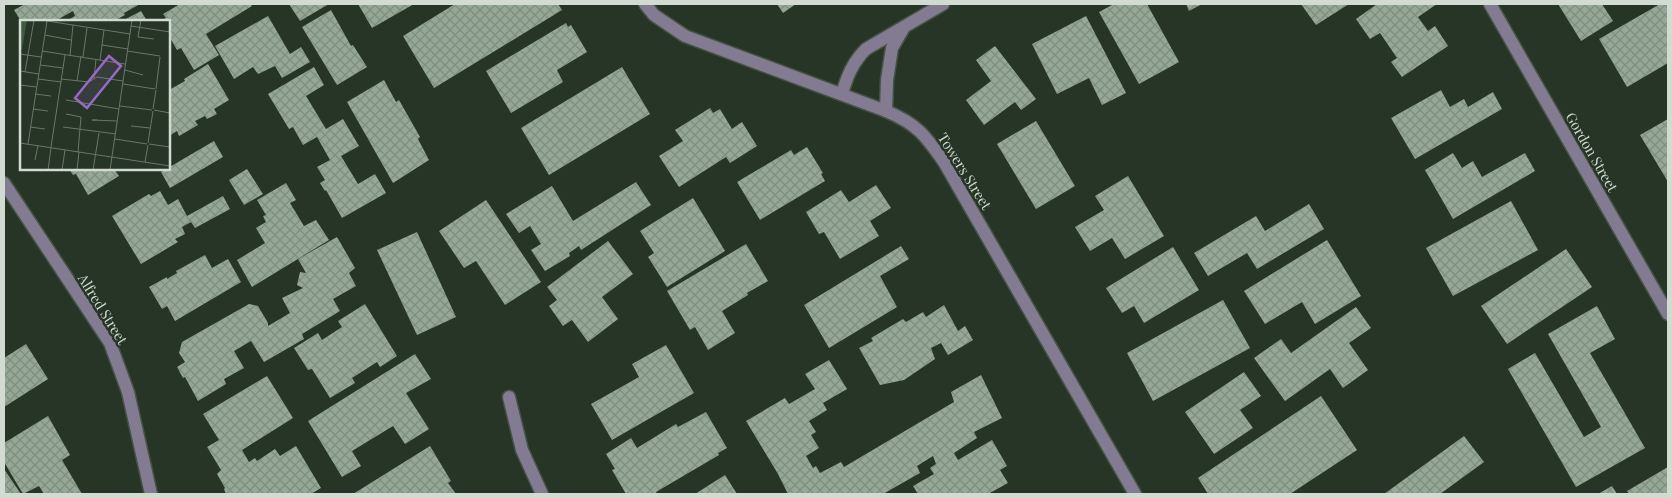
<svg xmlns="http://www.w3.org/2000/svg" width="1672" height="498" viewBox="0 0 1672 498" font-family="'Playfair Display',serif">
  <style>
    .building { fill: url(#building-cross-hatch) }
    .lines { fill: none; stroke-linecap: round; stroke-linejoin: round }
    .minor-casing { stroke: #455345; stroke-width: 15 }
    .minor { stroke: #837b92; stroke-width: 12 }
    .labels { text-anchor: middle; dominant-baseline: central; stroke-width: 5; stroke-linejoin: round; paint-order: stroke }
    .street-label { font-size: 14px; fill: #d1dbd1; stroke: #263526 }
    .inset-road { fill: none; stroke: #6a776a; stroke-width: 1 }
    .view { fill: #9969c5; fill-opacity: 0.15; stroke: #9969c5; stroke-width: 2.5 }
    .inset-edge { fill: none; stroke: #d1dbd1; stroke-width: 2.5 }
  </style>
  <defs>
    <pattern id="building-cross-hatch" width="8" height="8" patternUnits="userSpaceOnUse" patternTransform="scale(1.25)"><rect width="8" height="8" fill="#95a795"/><path d="M0 0l8 8M0 8l8-8" fill="none" stroke="#808e80"/></pattern>
  </defs>
  <rect width="100%" height="100%" fill="#263526"/>
  <g class="building">
    <polygon points="25,4 140,4 124,13 125,15 114,21 66,21 75,16 73,11 55,21 21,21 14,10"/>
    <polygon points="180,4 250,4 252,6 206,34 219,55 194,70 181,48 177,50 169,36 169,21 160,21 166,18 163,14"/>
    <polygon points="289,4 329,4 300,21"/>
    <polygon points="358,4 414,4 372,28"/>
    <polygon points="455,4 558,4 562,10 434,88 403,36"/>
    <polygon points="777,4 796,4 783,13"/>
    <polygon points="1114,4 1147,4 1179,62 1139,84 1099,12"/>
    <polygon points="1186,4 1202,4 1189,11"/>
    <polygon points="1301,4 1349,4 1316,25"/>
    <polygon points="1377,4 1437,4 1418,17 1428,31 1435,26 1448,46 1402,77 1391,62 1397,58 1380,33 1370,39 1356,19"/>
    <polygon points="1558,4 1602,4 1613,21 1581,41"/>
    <polygon points="1660,4 1668,4 1668,63 1627,87 1599,39"/>
    <polygon points="331,10 351,46 353,45 367,67 337,85 302,27"/>
    <polygon points="141,11 147,21 122,21"/>
    <polygon points="268,16 290,54 301,47 310,62 282,78 275,66 258,74 253,67 234,79 215,46"/>
    <polygon points="1086,16 1126,93 1102,105 1089,78 1057,94 1032,44"/>
    <polygon points="566,23 568,27 571,25 587,52 557,70 563,82 511,113 486,71"/>
    <polygon points="995,46 1036,99 1021,110 1015,102 984,125 966,100 991,81 976,60"/>
    <polygon points="208,64 229,100 214,109 217,114 207,119 205,116 195,121 198,125 179,136 177,131 169,136 169,90 185,81 184,79"/>
    <polygon points="314,67 324,85 306,96 326,129 343,119 359,146 341,156 358,184 375,174 386,193 342,218 326,190 325,191 320,183 325,180 317,167 330,160 317,137 303,145 293,127 289,129 268,94"/>
    <polygon points="622,67 650,114 549,175 521,128"/>
    <polygon points="384,80 396,102 399,100 420,137 418,139 429,160 393,183 347,102"/>
    <polygon points="1441,90 1450,107 1464,99 1468,107 1493,92 1502,109 1415,159 1391,118"/>
    <polygon points="710,108 713,113 720,109 732,129 742,122 757,146 730,163 726,157 679,187 659,156 683,141 675,130"/>
    <polygon points="1668,119 1668,182 1640,135"/>
    <polygon points="1036,121 1075,186 1036,209 997,144"/>
    <polygon points="214,141 223,157 170,188 161,172"/>
    <polygon points="807,147 823,173 821,174 825,181 760,220 737,182 791,150 794,155"/>
    <polygon points="1453,153 1462,168 1473,161 1482,177 1525,153 1535,171 1453,219 1425,170"/>
    <polygon points="69,169 114,169 119,176 88,195 76,174 73,175"/>
    <polygon points="247,169 263,194 244,205 229,180"/>
    <polygon points="1128,176 1164,236 1125,259 1112,238 1090,251 1075,227 1104,210 1095,196"/>
    <polygon points="636,182 651,205 581,250 579,246 569,253 570,256 545,271 531,250 541,244 530,226 519,233 506,214 552,186 573,221"/>
    <polygon points="286,183 296,200 290,203 304,226 316,220 329,240 252,287 237,260 265,243 256,228 266,222 263,216 266,215 257,200"/>
    <polygon points="876,185 891,208 870,221 879,236 840,259 824,232 819,234 806,212 841,190 849,202"/>
    <polygon points="160,191 168,205 178,199 187,216 223,196 230,209 195,228 191,222 182,227 185,234 175,239 178,242 141,264 112,216 149,194 151,196"/>
    <polygon points="693,198 725,251 667,287 648,257 654,253 640,231"/>
    <polygon points="486,200 541,282 505,305 476,261 464,268 439,231"/>
    <polygon points="1511,201 1538,250 1453,296 1426,248"/>
    <polygon points="1309,204 1324,229 1257,269 1247,253 1208,276 1194,253 1256,216 1265,231"/>
    <polygon points="417,232 456,317 417,335 377,250"/>
    <polygon points="337,237 355,268 349,273 356,286 333,299 340,311 302,334 304,339 264,362 251,341 234,351 244,368 224,379 226,384 198,401 185,377 183,378 177,367 185,362 179,353 182,342 249,304 258,306 268,323 268,326 290,313 282,298 303,288 297,285 300,272 306,273 298,259"/>
    <polygon points="1327,240 1361,296 1315,324 1302,302 1265,324 1244,291"/>
    <polygon points="608,241 633,274 602,297 618,319 588,342 572,320 563,326 549,306 557,300 547,287"/>
    <polygon points="746,244 768,281 747,293 748,295 722,311 735,333 708,350 695,327 690,330 667,291"/>
    <polygon points="901,246 909,259 880,276 897,307 829,348 804,305"/>
    <polygon points="1173,247 1199,290 1144,323 1134,306 1122,313 1106,288"/>
    <polygon points="1566,249 1592,287 1507,344 1481,306"/>
    <polygon points="205,255 212,268 228,259 241,282 175,321 167,306 162,309 149,287 167,277 167,279 177,273 176,271"/>
    <polygon points="1223,300 1250,348 1153,401 1127,353"/>
    <polygon points="365,304 397,356 380,367 377,362 352,378 355,383 330,398 312,369 308,370 294,348 318,333 322,340 342,327 338,321"/>
    <polygon points="944,305 958,331 965,326 973,340 948,355 941,343 931,348 935,359 904,380 880,385 859,348 873,341 871,338 903,319 906,322 923,312 926,317"/>
    <polygon points="1597,306 1615,339 1590,353 1645,448 1576,487 1508,369 1535,353 1584,437 1601,427 1548,334"/>
    <polygon points="1356,307 1371,328 1349,343 1368,370 1343,388 1330,369 1285,401 1254,358 1281,339 1291,353"/>
    <polygon points="26,344 48,379 4,407 4,358"/>
    <polygon points="666,345 694,393 612,440 591,404 639,377 632,364"/>
    <polygon points="415,354 431,379 406,393 429,429 405,444 393,426 352,451 361,466 342,477 308,421"/>
    <polygon points="829,360 847,389 823,403 827,410 809,421 816,432 811,435 819,448 806,456 813,468 816,466 820,473 841,462 844,467 954,402 951,392 981,375 1002,418 974,432 977,438 954,453 958,460 992,440 1007,466 1000,470 1008,483 988,494 918,494 913,486 934,474 930,468 936,464 933,456 917,466 920,473 883,494 788,494 778,474 746,421 785,398 789,404 815,389 805,374"/>
    <polygon points="1244,372 1261,396 1240,410 1253,428 1214,454 1185,412"/>
    <polygon points="267,376 293,418 242,450 249,462 255,458 257,461 275,449 280,456 296,446 321,488 311,494 226,494 224,489 225,488 217,474 221,470 207,447 219,440 203,414"/>
    <polygon points="1321,396 1357,450 1290,494 1208,494 1198,478"/>
    <polygon points="706,412 727,448 718,453 719,455 656,492 657,494 626,494 612,470 615,469 606,454 631,438 637,448 676,424 678,427"/>
    <polygon points="48,416 70,455 62,460 82,494 44,494 39,486 23,494 4,462 4,443"/>
    <polygon points="1464,436 1484,462 1440,494 1384,494"/>
    <polygon points="430,446 451,481 448,483 456,494 353,494"/>
    <polygon points="1668,467 1668,494 1629,494 1627,491"/>
    <polygon points="4,469 21,494 4,494"/>
    <polygon points="725,475 737,494 695,494"/>
    <polygon points="1612,486 1617,494 1598,494"/>
  </g>
  <g class="lines">
    <g class="minor-casing">
      <g id="minor">
        <path d="M645,4L654,15L685,36L886,111C917,124 925,135 944,162L1135,494"/>
        <polyline points="1490,4 1668,314"/>
        <path d="M842,94C847,76 853,62 866,49L943,4"/>
        <polyline points="886,111 887,80 892,48 903,29"/>
        <polyline points="4,183 110,343 128,392 151,494"/>
        <polyline points="509,397 522,450 542,494"/>
      </g>
    </g>
    <use href="#minor" class="minor"/>
  </g>
  <g class="labels">
    <g class="street-label">
      <text transform="translate(1592 152) rotate(60)">Gordon Street</text>
      <text transform="translate(965 171) rotate(58)">Towers Street</text>
      <text transform="translate(103 309) rotate(58)">Alfred Street</text>
    </g>
  </g>
  <g transform="translate(20 20)">
    <rect width="150" height="150" fill="#263526"/>
    <path d="M0,0H7L2,29H0Z" fill="#405a41"/>
    <path class="inset-road" d="M21,0L110,14M121,0L118,17L134,19M111,6L150,12M25,15L51,20M82,25L108,29M22,31L105,44M107,31L140,36M0,34L21,37M50,36L53,5M63,37L67,8M80,40L84,10M20,45L43,48M105,50L123,55M0,51L19,54M5,52L14,0M18,59L41,62M41,59L69,62L77,57L103,61M74,59L76,39M57,61L61,36M103,64L135,69M0,65L16,67M136,69L140,37M15,74L31,76M46,80L99,89M100,86L132,90M13,89L28,91M133,89L136,70M134,90L150,93M46,94L61,97L58,132M77,100H72L97,101M111,106L130,108M10,107L25,109M43,107L96,114M95,119L127,124M0,123L150,146M128,123L133,91M8,124L27,1M129,124L150,127M31,127L45,35M15,140L18,125M125,142L128,125M28,150L31,128M42,150L45,130M57,150L59,132M73,150L79,113M90,150L112,0"/>
    <path class="view" d="M89,36L101,46L67,88L55,78Z"/>
    <rect width="150" height="150" class="inset-edge"/>
  </g>
  <rect width="1672" height="498" fill="none" stroke="#d1dbd1" stroke-width="10"/>
</svg>
